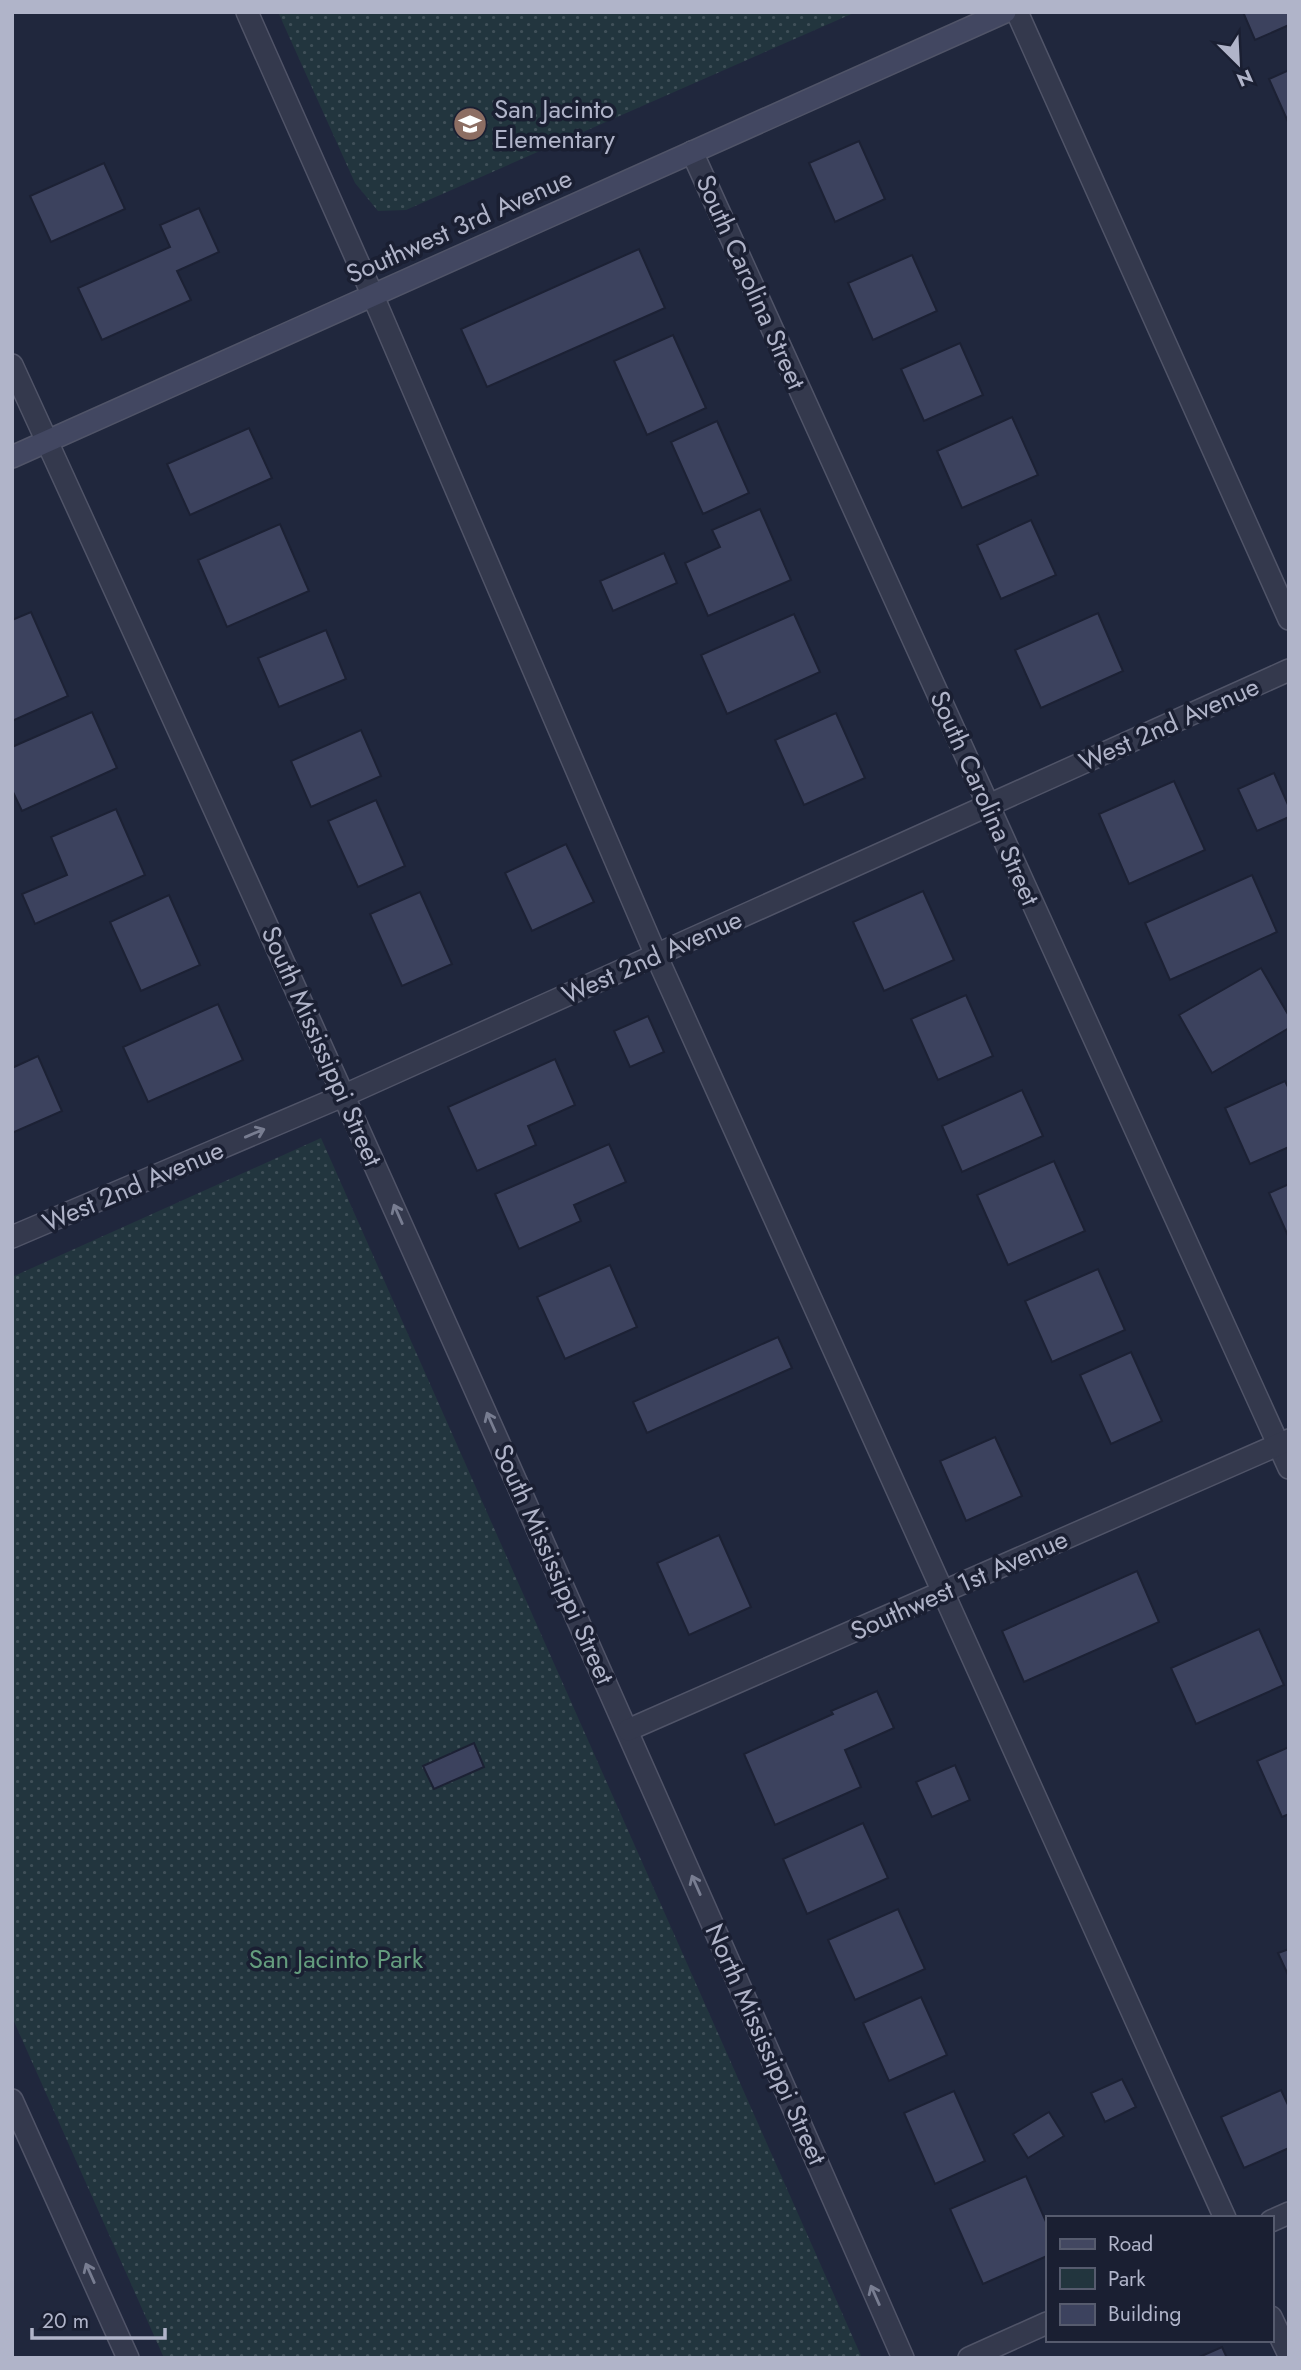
<svg xmlns="http://www.w3.org/2000/svg" width="1301" height="2370" viewBox="0 0 1301 2370" font-family="Jost,sans-serif">
  <style>
    .green { fill: url(#green-dots) }
    .building { fill: #3c425e; stroke: #1c2134; stroke-width: 2 }
    .lines { fill: none; stroke-linecap: round; stroke-linejoin: round }
    .service-casing { stroke: #505468; stroke-width: 24 }
    .minor-casing { stroke: #505468; stroke-width: 24 }
    .secondary-casing { stroke: #505468; stroke-width: 24 }
    .service { stroke: #34394d; stroke-width: 21 }
    .minor { stroke: #34394d; stroke-width: 21 }
    .secondary { stroke: #424761; stroke-width: 21 }
    .oneway { stroke: #787d91 }
    .labels { text-anchor: middle; dominant-baseline: central; stroke-width: 7; stroke-linejoin: round; paint-order: stroke }
    .poi-label { font-size: 26px; fill: #b0b4c9; stroke: #1a1f32; text-anchor: start }
    .street-label { font-size: 26px; fill: #b0b4c9; stroke: #1a1f32 }
    .park-label { font-size: 26px; fill: #649c7d; stroke: #1a1f32 }
  </style>
  <defs>
    <pattern id="green-dots" width="8" height="8" patternUnits="userSpaceOnUse" patternTransform="scale(1.75)"><rect width="8" height="8" fill="#22353e"/><path d="M2 2h.1M6 6h.1" fill="none" stroke="#405059" stroke-width="1.8" stroke-linecap="round"/></pattern>
  </defs>
  <rect width="100%" height="100%" fill="#20273d"/>
  <g class="green">
    <polygon points="278,12 856,12 406,210 378,211 355,183"/>
    <polygon points="321,1138 862,2358 164,2358 12,2017 12,1277"/>
  </g>
  <g class="building">
    <polygon points="1243,12 1289,12 1289,25 1255,40"/>
    <polygon points="1289,70 1289,124 1269,79"/>
    <polygon points="859,141 885,199 835,222 809,163"/>
    <polygon points="104,163 125,209 51,242 30,196"/>
    <polygon points="199,208 219,252 177,271 191,300 102,340 78,288 170,247 160,225"/>
    <polygon points="639,249 665,308 487,387 461,329"/>
    <polygon points="912,255 937,311 873,340 848,283"/>
    <polygon points="673,335 706,408 647,435 614,361"/>
    <polygon points="960,343 983,395 924,421 901,369"/>
    <polygon points="1012,417 1038,475 962,508 937,451"/>
    <polygon points="717,421 749,493 703,514 671,442"/>
    <polygon points="249,428 272,478 190,515 167,464"/>
    <polygon points="760,509 791,580 708,616 685,563 720,547 712,530"/>
    <polygon points="1031,520 1056,575 1001,599 977,545"/>
    <polygon points="280,524 309,591 227,627 198,560"/>
    <polygon points="664,553 677,583 613,611 600,581"/>
    <polygon points="31,612 68,696 12,721 12,620"/>
    <polygon points="1098,613 1123,671 1041,708 1015,650"/>
    <polygon points="794,614 820,672 727,714 701,655"/>
    <polygon points="326,630 346,679 279,707 258,658"/>
    <polygon points="92,712 117,768 22,811 12,790 12,747"/>
    <polygon points="836,713 865,778 804,805 775,740"/>
    <polygon points="361,730 381,776 311,807 291,761"/>
    <polygon points="1274,773 1289,807 1289,817 1257,831 1238,789"/>
    <polygon points="1174,781 1205,850 1129,884 1099,814"/>
    <polygon points="376,800 405,866 358,887 328,821"/>
    <polygon points="116,809 145,875 35,924 22,894 67,875 51,837"/>
    <polygon points="566,844 594,902 532,931 505,873"/>
    <polygon points="1252,875 1277,932 1170,980 1145,923"/>
    <polygon points="923,891 954,960 884,991 853,922"/>
    <polygon points="420,892 452,964 402,986 370,914"/>
    <polygon points="169,895 200,965 141,991 110,922"/>
    <polygon points="1261,968 1289,1016 1289,1028 1212,1073 1179,1015"/>
    <polygon points="966,995 993,1056 938,1080 911,1019"/>
    <polygon points="218,1004 243,1060 148,1102 123,1047"/>
    <polygon points="648,1016 664,1052 630,1067 614,1031"/>
    <polygon points="38,1056 62,1111 12,1133 12,1068"/>
    <polygon points="555,1059 575,1105 528,1126 536,1145 477,1171 448,1107"/>
    <polygon points="1285,1081 1289,1089 1289,1147 1250,1164 1225,1108"/>
    <polygon points="1022,1090 1043,1136 962,1172 942,1126"/>
    <polygon points="609,1144 626,1182 574,1205 581,1221 519,1249 495,1194"/>
    <polygon points="1054,1161 1085,1231 1008,1265 977,1195"/>
    <polygon points="1289,1184 1289,1238 1269,1193"/>
    <polygon points="610,1265 637,1327 565,1359 537,1297"/>
    <polygon points="1098,1269 1125,1330 1052,1362 1025,1301"/>
    <polygon points="778,1337 792,1368 647,1433 633,1402"/>
    <polygon points="1131,1352 1162,1421 1111,1444 1080,1375"/>
    <polygon points="995,1437 1022,1496 966,1521 940,1461"/>
    <polygon points="719,1535 751,1607 689,1635 657,1563"/>
    <polygon points="1137,1571 1159,1622 1024,1682 1002,1631"/>
    <polygon points="1259,1629 1284,1685 1196,1724 1171,1668"/>
    <polygon points="877,1691 894,1728 845,1750 861,1787 775,1825 744,1754 833,1714 831,1711"/>
    <polygon points="474,1743 484,1767 434,1789 423,1766"/>
    <polygon points="1289,1747 1289,1814 1282,1817 1257,1761"/>
    <polygon points="955,1765 970,1800 932,1817 916,1782"/>
    <polygon points="863,1823 888,1878 807,1914 783,1859"/>
    <polygon points="898,1909 925,1969 855,2000 828,1940"/>
    <polygon points="1289,1949 1289,1977 1278,1953"/>
    <polygon points="921,1997 947,2055 889,2081 863,2023"/>
    <polygon points="1122,2079 1136,2107 1105,2122 1091,2093"/>
    <polygon points="1281,2090 1289,2107 1289,2148 1244,2168 1221,2117"/>
    <polygon points="954,2091 985,2161 935,2184 904,2113"/>
    <polygon points="1049,2112 1064,2136 1028,2158 1013,2134"/>
    <polygon points="1026,2176 1047,2224 1047,2256 983,2284 950,2209"/>
    <polygon points="1222,2347 1227,2358 1197,2358"/>
  </g>
  <g class="lines">
    <g class="service-casing">
      <g id="service">
        <polyline points="247,12 373,296 656,955 1225,2218"/>
        <polyline points="1017,12 1289,619"/>
        <polyline points="1271,2317 1289,2355"/>
      </g>
    </g>
    <g class="minor-casing">
      <g id="minor">
        <polyline points="692,152 1289,1468"/>
        <path d="M12,365C315,1026 611,1691 903,2358"/>
        <polyline points="12,1237 345,1095 1289,670"/>
        <polyline points="628,1730 1289,1440"/>
        <polyline points="12,2100 128,2358"/>
        <polyline points="1271,2221 1289,2213"/>
        <polyline points="969,2358 1047,2323"/>
      </g>
    </g>
    <g class="secondary-casing">
      <polyline id="secondary" points="12,457 1005,12"/>
    </g>
    <use href="#service" class="service"/>
    <use href="#minor" class="minor"/>
    <use href="#secondary" class="secondary"/>
  </g>
  <defs><path id="oneway-shaft" d="M-6 0H5M1.5-3L5.5 0L1.5 3" fill="none" stroke-width="1.6" stroke-linecap="round" stroke-linejoin="round" transform="scale(1.75)"/></defs>
  <g class="oneway">
    <use href="#oneway-shaft" transform="translate(255 1133) rotate(-23)"/>
    <use href="#oneway-shaft" transform="translate(398 1214) rotate(-114)"/>
    <use href="#oneway-shaft" transform="translate(491 1422) rotate(-114)"/>
    <use href="#oneway-shaft" transform="translate(696 1885) rotate(-114)"/>
    <use href="#oneway-shaft" transform="translate(90 2273) rotate(-114)"/>
    <use href="#oneway-shaft" transform="translate(875 2295) rotate(-114)"/>
  </g>
  <defs>
    <g id="school-disc" transform="scale(1.75)"><circle r="9.5" fill="#8d6e63" stroke="#1a1f32"/><path d="M0-5L7-2L0 1L-7-2ZM-4 1L0 2.5L4 1V4Q0 6-4 4Z" fill="#fff"/></g>
  </defs>
  <g fill-rule="evenodd">
    <use href="#school-disc" x="470" y="124"/>
  </g>
  <g class="labels">
    <g class="poi-label">
      <text x="494" y="109">San Jacinto<tspan x="494" dy="30">Elementary</tspan></text>
    </g>
    <g class="street-label">
      <text transform="translate(459 226) rotate(-24)">Southwest 3rd Avenue</text>
      <text transform="translate(751 282) rotate(66)">South Carolina Street</text>
      <text transform="translate(1169 724) rotate(-24)">West 2nd Avenue</text>
      <text transform="translate(985 798) rotate(66)">South Carolina Street</text>
      <text transform="translate(652 957) rotate(-24)">West 2nd Avenue</text>
      <text transform="translate(322 1046) rotate(66)">South Mississippi Street</text>
      <text transform="translate(133 1186) rotate(-23)">West 2nd Avenue</text>
      <text transform="translate(554 1564) rotate(66)">South Mississippi Street</text>
      <text transform="translate(959 1585) rotate(-24)">Southwest 1st Avenue</text>
      <text transform="translate(766 2044) rotate(66)">North Mississippi Street</text>
    </g>
    <g class="park-label">
      <text x="336" y="1959">San Jacinto Park</text>
    </g>
  </g>
  <rect width="1301" height="2370" fill="none" stroke="#b0b4c9" stroke-width="28"/>
  <rect x="1046" y="2216" width="228" height="126" fill="#1a1f32" stroke="#565b6e" stroke-width="2"/>
  <rect x="1060" y="2239" width="35" height="10" fill="#424761" stroke="#565b6e" stroke-width="2"/>
  <text x="1108" y="2251" font-size="21" fill="#b0b4c9">Road</text>
  <rect x="1060" y="2268" width="35" height="21" fill="#22353e" stroke="#565b6e" stroke-width="2"/>
  <text x="1108" y="2286" font-size="21" fill="#b0b4c9">Park</text>
  <rect x="1060" y="2304" width="35" height="21" fill="#3c425e" stroke="#565b6e" stroke-width="2"/>
  <text x="1108" y="2321" font-size="21" fill="#b0b4c9">Building</text>
  <g transform="translate(1238 63) rotate(156)" stroke="#1a1f32" stroke-width="5" paint-order="stroke">
  <path d="M0-5L12 26L0 18L-12 26Z" fill="#b0b4c9"/>
  <text y="-10" font-size="19" font-weight="bold" text-anchor="middle" fill="#b0b4c9">N</text>
  </g>
  <path d="M32 2328v10h133v-10" fill="none" stroke="#b0b4c9" stroke-width="3.5"/>
  <text x="42" y="2328" font-size="21" fill="#b0b4c9" stroke="#1a1f32" stroke-width="5" paint-order="stroke">20 m</text>
</svg>
